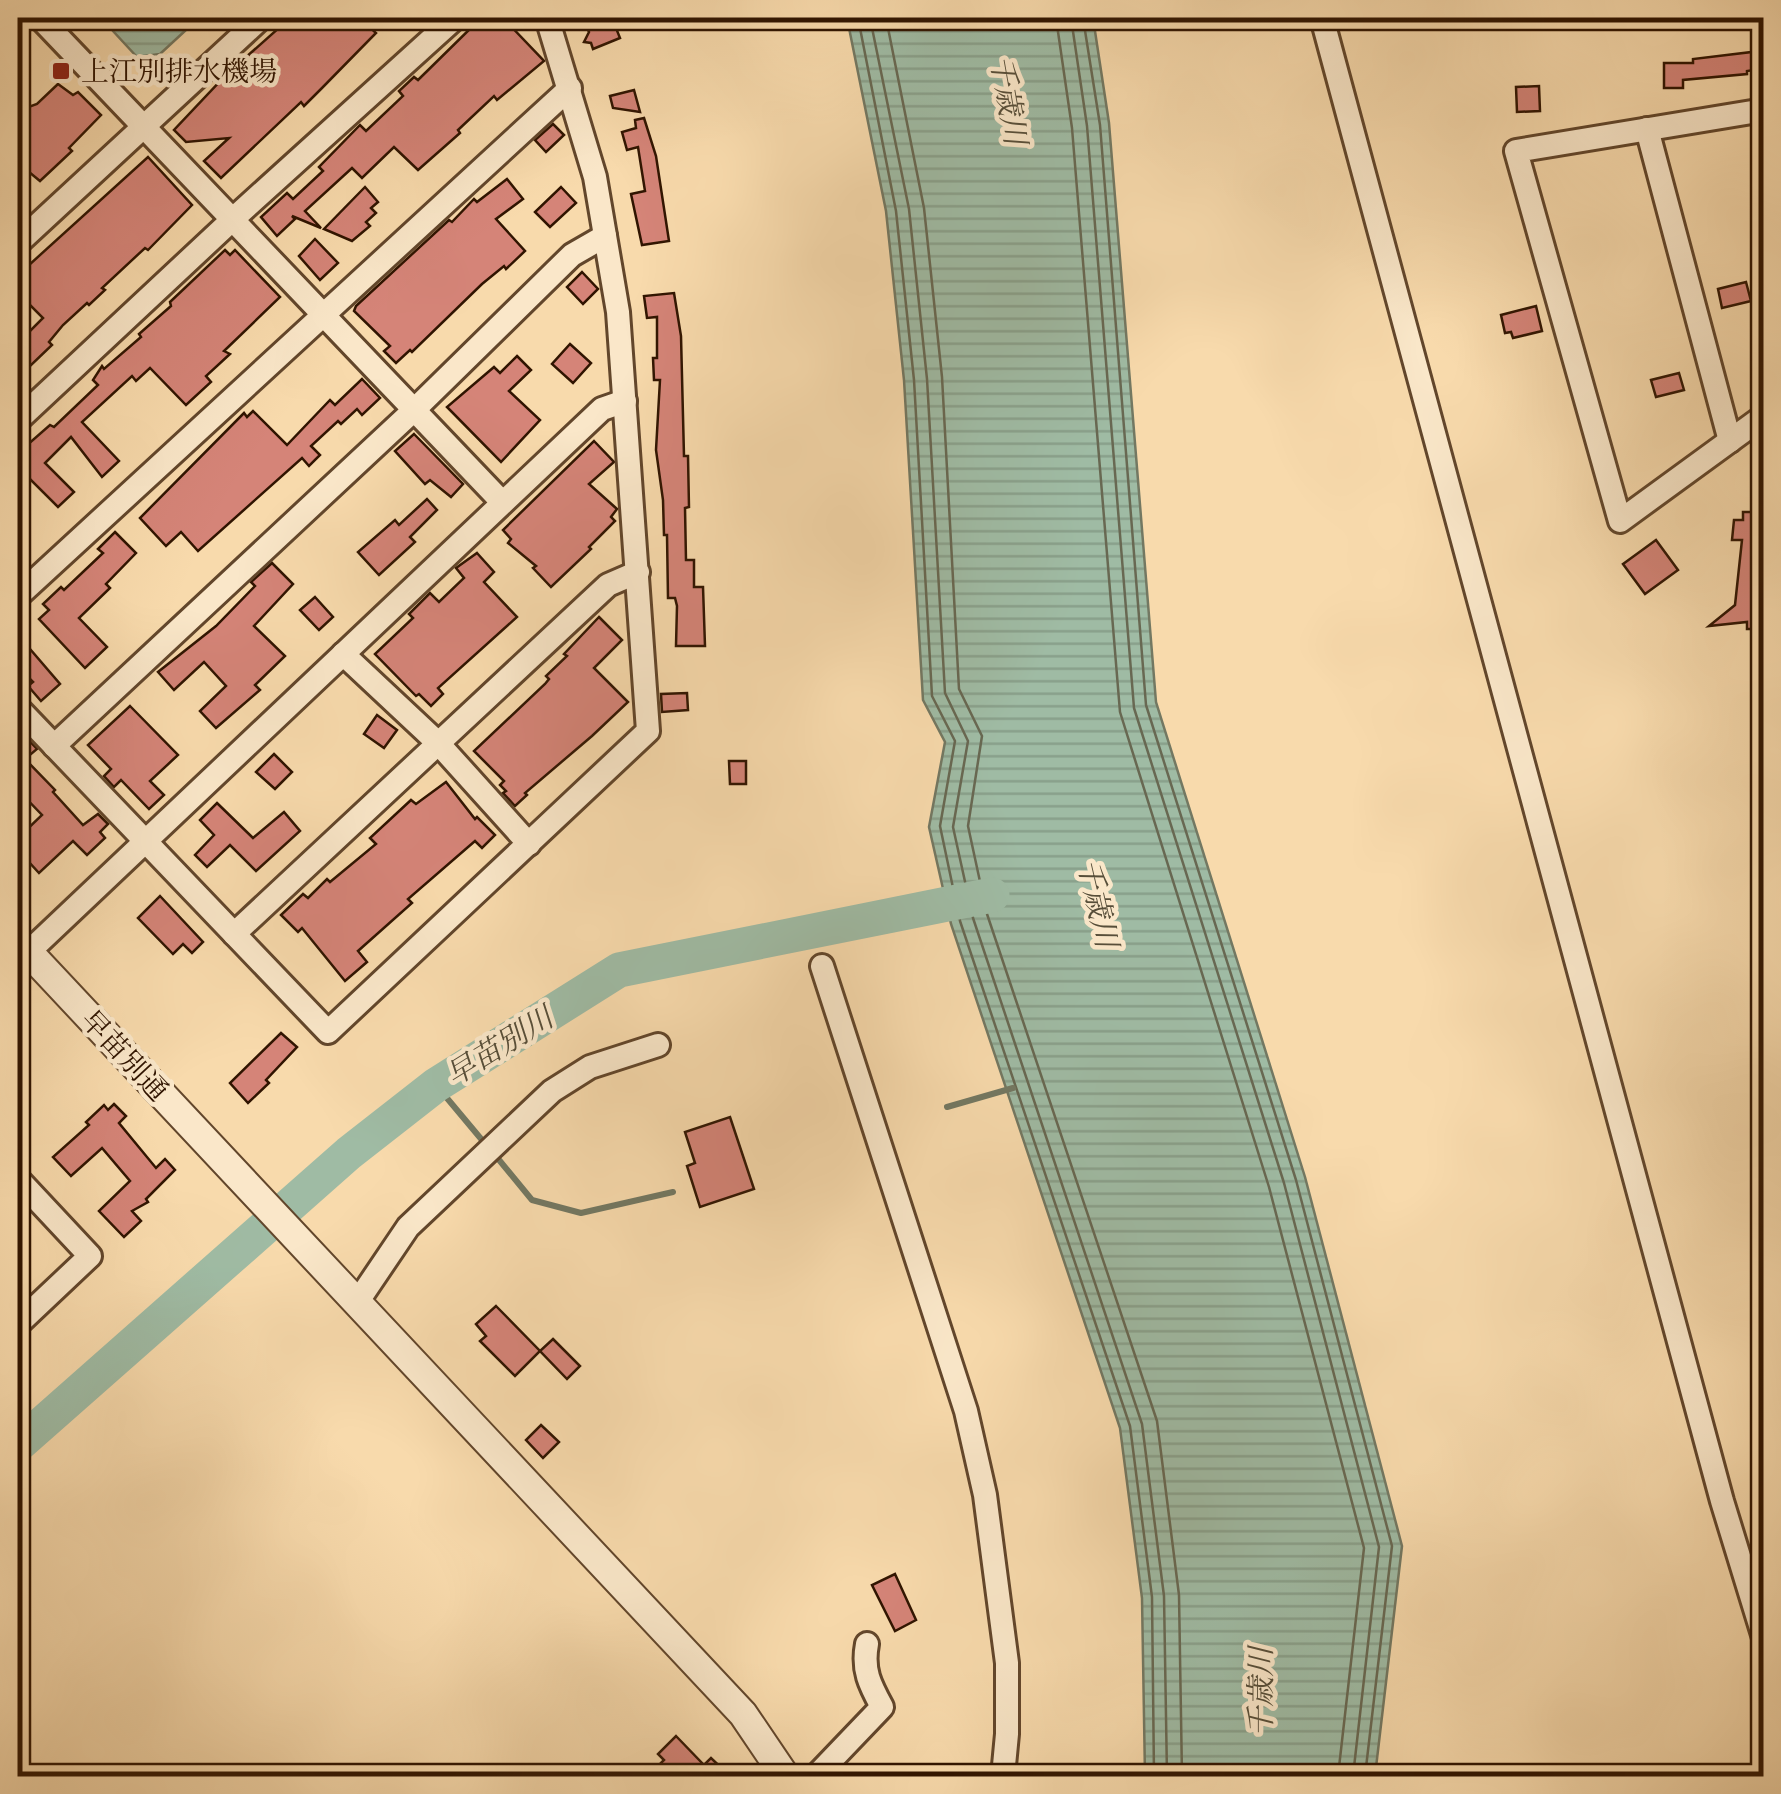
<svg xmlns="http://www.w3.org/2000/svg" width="1781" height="1794" viewBox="0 0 1781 1794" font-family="'Libre Caslon Text','Noto Serif JP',serif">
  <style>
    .water { fill: url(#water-rules); stroke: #737862; stroke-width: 2.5 }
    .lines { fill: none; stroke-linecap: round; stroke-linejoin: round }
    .shore { stroke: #686852; stroke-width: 2.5 }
    .stream { stroke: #737862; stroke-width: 6 }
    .river { stroke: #9fbba4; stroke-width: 35 }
    .building { fill: #d58478; stroke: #301400; stroke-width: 2.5 }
    .minor-casing { stroke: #62462b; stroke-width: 28 }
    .tertiary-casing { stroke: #62462b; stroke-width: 32 }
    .minor { stroke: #fae7c9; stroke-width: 22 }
    .tertiary { stroke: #fae7c9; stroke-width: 28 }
    .poi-dot { fill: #8f2418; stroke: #fae7c9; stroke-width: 4 }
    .labels { text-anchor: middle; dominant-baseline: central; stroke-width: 9; stroke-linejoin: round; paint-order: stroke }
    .poi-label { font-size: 28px; fill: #301400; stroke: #fae7c9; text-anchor: start }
    .street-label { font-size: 28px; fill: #301400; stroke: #fae7c9 }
    .water-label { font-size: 30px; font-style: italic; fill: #574e39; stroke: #fae7c9 }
  </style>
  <defs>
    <pattern id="water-rules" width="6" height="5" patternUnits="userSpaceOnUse" patternTransform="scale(2.5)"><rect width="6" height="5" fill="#9fbba4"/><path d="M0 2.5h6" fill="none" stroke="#89a08b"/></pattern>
  </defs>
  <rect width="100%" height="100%" fill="#f8daac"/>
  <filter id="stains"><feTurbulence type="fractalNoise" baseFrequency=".002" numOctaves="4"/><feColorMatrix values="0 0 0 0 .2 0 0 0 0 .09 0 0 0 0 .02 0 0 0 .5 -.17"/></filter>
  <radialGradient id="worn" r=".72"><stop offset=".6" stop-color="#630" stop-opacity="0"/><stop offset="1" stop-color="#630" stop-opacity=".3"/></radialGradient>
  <g class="water">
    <polygon points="101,18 199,18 160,54 137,57"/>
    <polygon points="847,18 1093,18 1109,123 1156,702 1305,1177 1402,1546 1375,1776 1145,1776 1142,1598 1120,1428 951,924 929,827 945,742 923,700 904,380 886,211"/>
  </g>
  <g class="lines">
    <g class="shore">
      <polyline points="858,18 896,211 914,380 932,696 955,741 940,826 960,921 1130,1426 1152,1597 1154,1776"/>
      <polyline points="870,18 909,209 927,379 945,693 968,741 953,827 973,918 1142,1424 1164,1596 1167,1776"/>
      <polyline points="886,18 924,208 942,377 959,689 982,736 968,826 987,914 1157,1421 1179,1595 1182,1776"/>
      <polyline points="1056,18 1072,128 1120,712 1269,1187 1364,1548 1338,1776"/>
      <polyline points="1071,18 1087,126 1134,708 1284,1183 1379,1547 1353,1776"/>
      <polyline points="1083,18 1100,125 1146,705 1296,1180 1392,1546 1365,1776"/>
    </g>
    <g class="stream">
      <polyline points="436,1085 487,1146"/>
      <polyline points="947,1107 1013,1088"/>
      <polyline points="495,1155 532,1200 581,1213 673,1192"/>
    </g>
    <polyline class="river" points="18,1445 349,1153 436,1085 619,970 992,895"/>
  </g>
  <g class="building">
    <polygon points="290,18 360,18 376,33 322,88 304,106 301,102 221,178 204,161 229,138 186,142 174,130 226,75"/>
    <polygon points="481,18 503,18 544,61 497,100 494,96 458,130 460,133 418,170 394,147 362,178 352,168 305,211 321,228 292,216 295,219 277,236 261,217 287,193 293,199 323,171 319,167 360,125 366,131 403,96 399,91 414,77 418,80"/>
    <polygon points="582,18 612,18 620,38 593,49 591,43 584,42 589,32"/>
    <polygon points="1752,52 1754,70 1747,71 1747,74 1683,80 1683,88 1664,88 1664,63 1693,63 1693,59"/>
    <polygon points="58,84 73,95 78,92 101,115 69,148 72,151 40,181 18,163 18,122 25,116 20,110 37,104"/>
    <polygon points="1539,86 1540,111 1517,112 1516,87"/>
    <polygon points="634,90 640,112 613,108 610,96"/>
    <polygon points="644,118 656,156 669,241 642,245 631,194 645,191 638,147 627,150 622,132 636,128 635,120"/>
    <polygon points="553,124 564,135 546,152 535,140"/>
    <polygon points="148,157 192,205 148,250 145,248 102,288 105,290 89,305 87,303 63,325 49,342 52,345 28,368 18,357 18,343 43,318 18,293 18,275"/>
    <polygon points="507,179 523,199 496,219 525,251 506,269 504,266 482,284 412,352 410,350 396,363 384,351 390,346 354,311 356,306 449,220 452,222 474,199 477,202"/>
    <polygon points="365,187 378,202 371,208 376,213 366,222 370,226 352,241 324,229"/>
    <polygon points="561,187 576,203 550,227 535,212"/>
    <polygon points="315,239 338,263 320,280 299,256"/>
    <polygon points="225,250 230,255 235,250 280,297 224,351 230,354 206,376 211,382 186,405 150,368 136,381 132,376 82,422 119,461 102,477 71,437 45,463 74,492 58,507 31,480 18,493 18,453 50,425 54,427 98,385 93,380 102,366 104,369 141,337 139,334 171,306 170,302"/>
    <polygon points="582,272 598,289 583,304 567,287"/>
    <polygon points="1746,282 1751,301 1722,308 1718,289"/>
    <polygon points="674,293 681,336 684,456 688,456 689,507 685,508 686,560 694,560 694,587 703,587 705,646 676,646 677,606 675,598 668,598 667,535 664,535 663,500 656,450 660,380 654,380 653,358 657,358 657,317 647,318 644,296"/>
    <polygon points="1536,306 1542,331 1513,338 1511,332 1505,333 1501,315"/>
    <polygon points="570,344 591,363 573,383 552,364"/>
    <polygon points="517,356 531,370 509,391 540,420 501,462 447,407 494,367 500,373"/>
    <polygon points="1679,373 1684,390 1656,397 1651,380"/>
    <polygon points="362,379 380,398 362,415 357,409 341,424 338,421 311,446 320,455 309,466 302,458 198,551 181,532 166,546 140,518 244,413 247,417 253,411 287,445 330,400 335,405"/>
    <polygon points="414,434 463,484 451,497 430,480 425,484 395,451"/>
    <polygon points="594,441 614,462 589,484 617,509 611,517 615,521 589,547 591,549 551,587 533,568 536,566 508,543 511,539 503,530"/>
    <polygon points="427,499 437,510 410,537 415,542 379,575 358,552 395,520 399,525"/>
    <polygon points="1743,512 1764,512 1764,629 1747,629 1747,622 1709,626 1735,605 1742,540 1732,540 1734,520 1743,520"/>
    <polygon points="115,532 136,553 106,584 110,588 79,618 107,647 85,668 39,619 49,610 43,604 61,587 64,590 103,553 98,549"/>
    <polygon points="1656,540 1678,570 1645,594 1623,564"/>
    <polygon points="477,553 494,572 484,582 517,617 438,688 443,694 431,706 419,694 416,696 375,654 413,618 409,614 430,593 439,602 464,578 456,568"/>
    <polygon points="272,563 293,584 254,626 285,656 255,685 260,690 216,728 200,711 226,686 204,662 174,690 158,672 216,626 255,586 251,582"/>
    <polygon points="315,597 333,617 319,630 300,610"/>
    <polygon points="599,617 622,640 594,668 628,702 592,736 525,793 527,795 515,806 503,793 506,791 500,785 504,781 474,751 545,684 549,679 546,676 567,656 564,654"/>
    <polygon points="18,635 60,684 41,701 28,686 33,682 18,667"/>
    <polygon points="687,693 688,710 662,712 661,694"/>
    <polygon points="130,706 178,755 150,781 164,795 149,809 121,780 114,787 104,776 111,769 88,745"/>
    <polygon points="377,715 397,730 384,748 364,734"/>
    <polygon points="18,729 37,749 25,759 55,790 53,792 83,825 98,814 108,824 100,832 105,838 87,855 73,841 39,873 18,850 18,838 42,815 18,790"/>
    <polygon points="274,754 292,772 275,789 256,772"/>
    <polygon points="729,761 746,761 746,784 730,784"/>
    <polygon points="446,782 475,819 477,817 495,835 482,848 475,841 408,899 412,903 358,951 367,962 345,981 302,928 298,932 281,915 303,894 308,898 327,879 330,882 376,844 370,838 411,800 416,804"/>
    <polygon points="217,803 253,838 284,812 300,831 256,871 230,845 207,867 195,855 214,835 200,820"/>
    <polygon points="160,896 203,942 192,953 183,944 173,954 138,918"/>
    <polygon points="281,1033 297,1047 266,1080 269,1083 248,1103 230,1083"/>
    <polygon points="114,1104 126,1116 119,1123 156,1168 165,1159 175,1170 146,1199 148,1202 132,1211 141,1221 124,1237 99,1211 130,1181 102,1148 71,1176 53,1157 89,1125 86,1122 104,1105 108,1110"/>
    <polygon points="730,1117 754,1189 700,1207 687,1166 695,1163 685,1132"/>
    <polygon points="496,1306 540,1351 515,1376 480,1341 486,1336 476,1324"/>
    <polygon points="553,1339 580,1366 567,1379 540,1351"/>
    <polygon points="541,1425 559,1442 543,1458 526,1440"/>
    <polygon points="895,1574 916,1620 895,1631 872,1585"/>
    <polygon points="676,1736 704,1765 711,1758 730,1776 648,1776 664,1760 658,1754"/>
  </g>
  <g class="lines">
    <g class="minor-casing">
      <g id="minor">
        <polyline points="40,18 502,502"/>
        <polyline points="1322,18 1722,1501 1764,1638"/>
        <polyline points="1764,110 1516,151 1620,521 1764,416"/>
        <polyline points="1647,129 1730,441"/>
        <polyline points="18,243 261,18"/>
        <polyline points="18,420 233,219 455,18"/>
        <polyline points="18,596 570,88"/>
        <polyline points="343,654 438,743 529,844"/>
        <polyline points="18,708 328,1032 648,731 618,312 595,177 547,18"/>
        <polyline points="54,746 414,410 572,255 605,236"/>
        <polyline points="234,934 608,585 638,572"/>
        <polyline points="18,962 602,409 625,401"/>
        <polyline points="822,966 966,1411 985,1495 1007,1663 1007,1734 1003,1776"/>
        <polyline points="18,1179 90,1256 18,1324"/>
        <polyline points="358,1301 408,1227 552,1091 590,1067 658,1045"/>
        <path d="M816,1776L882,1707C870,1685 862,1670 867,1644"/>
      </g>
    </g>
    <g class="tertiary-casing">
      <polyline id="tertiary" points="18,941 743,1714 785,1776"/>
    </g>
    <use href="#minor" class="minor"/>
    <use href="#tertiary" class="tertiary"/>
  </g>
  <rect class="poi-dot" x="51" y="61" width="20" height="20" rx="5"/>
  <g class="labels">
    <g class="poi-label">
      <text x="81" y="71">上江別排水機場</text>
    </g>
    <g class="street-label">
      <text transform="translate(125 1055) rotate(47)">早苗別通</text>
    </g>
    <g class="water-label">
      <text transform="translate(1009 100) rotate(80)">千歳川</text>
      <text transform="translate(1098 903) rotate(77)">千歳川</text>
      <text transform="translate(499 1046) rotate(-32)">早苗別川</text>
      <text transform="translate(1260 1692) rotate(-90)">千歳川</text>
    </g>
  </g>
  <rect width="1781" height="1794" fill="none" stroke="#f8daac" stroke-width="60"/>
  <rect x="20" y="20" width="1741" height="1754" fill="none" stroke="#301400" stroke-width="5"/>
  <rect x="30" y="30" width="1721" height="1734" fill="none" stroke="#301400" stroke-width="2.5"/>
  <rect width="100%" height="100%" filter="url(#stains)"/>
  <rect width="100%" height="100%" fill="url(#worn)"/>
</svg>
